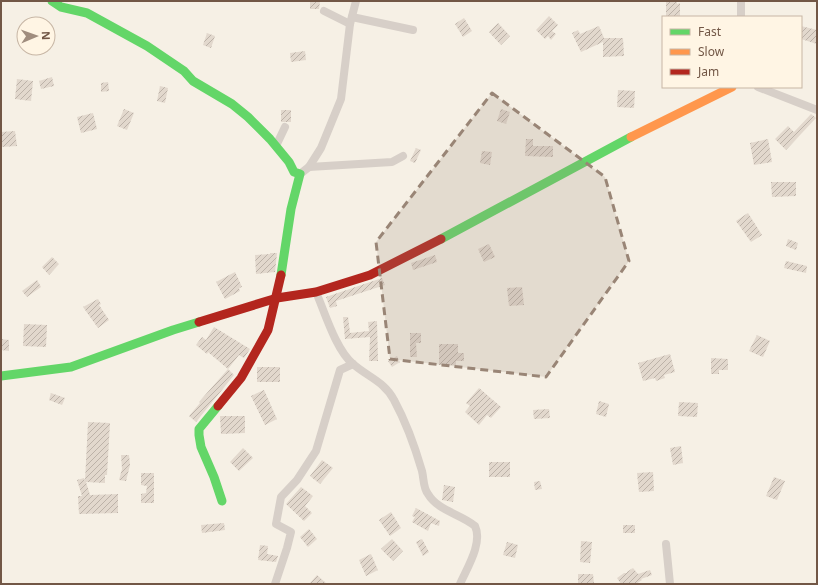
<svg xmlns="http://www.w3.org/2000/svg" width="818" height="585" viewBox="0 0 818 585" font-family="'Noto Sans',sans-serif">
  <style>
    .building { fill: url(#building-hatch) }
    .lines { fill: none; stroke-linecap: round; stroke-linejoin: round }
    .street { stroke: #d7cfc8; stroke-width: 8 }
    .fast { stroke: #63d668; stroke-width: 9 }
    .slow { stroke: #ff974d; stroke-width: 9 }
    .jam { stroke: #b3261e; stroke-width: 9 }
    .marked { fill: #998576; fill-opacity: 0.2; stroke: #998576; stroke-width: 3; stroke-dasharray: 8 5; stroke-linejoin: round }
  </style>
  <defs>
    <pattern id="building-hatch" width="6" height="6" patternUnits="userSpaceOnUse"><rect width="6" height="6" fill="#e2d8cd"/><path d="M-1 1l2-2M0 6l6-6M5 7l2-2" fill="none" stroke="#bcb2a8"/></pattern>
  </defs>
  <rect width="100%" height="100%" fill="#f6f0e5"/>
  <g class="building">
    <polygon points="310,1 320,1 319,9 310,9"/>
    <polygon points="666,1 677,1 677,4 680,3 680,17 666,17"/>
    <polygon points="549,16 558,25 552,31 556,34 551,40 548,36 545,39 536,30"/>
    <polygon points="464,18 472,31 463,37 455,24"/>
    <polygon points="498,23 510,36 501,45 489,32"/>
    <polygon points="599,26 604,38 623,38 624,56 603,57 603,42 581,52 572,33 578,30 580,34"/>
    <polygon points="801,26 817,30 817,44 801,39"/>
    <polygon points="207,33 215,36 211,48 203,45"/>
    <polygon points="305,51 306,60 291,62 290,53"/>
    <polygon points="52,77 54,86 41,89 39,81"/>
    <polygon points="17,79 33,81 31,101 15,99"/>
    <polygon points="108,82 109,91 101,92 101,83"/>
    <polygon points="160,86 168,88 165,103 157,101"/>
    <polygon points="618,90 635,91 634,108 617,107"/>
    <polygon points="124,109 134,113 127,130 117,126"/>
    <polygon points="501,109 510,112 506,124 497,121"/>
    <rect x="281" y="110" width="10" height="12"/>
    <polygon points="93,113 97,129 81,133 77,117"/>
    <polygon points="811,114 816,118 786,150 775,139 788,126 794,132"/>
    <polygon points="15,131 17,146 1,147 1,132"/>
    <polygon points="526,139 533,139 533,146 553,146 553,157 525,156"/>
    <polygon points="768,139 772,162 754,165 750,143"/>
    <polygon points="416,148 421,150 415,163 410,161"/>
    <polygon points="482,151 492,152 490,165 480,163"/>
    <polygon points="771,182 796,182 796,196 772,197"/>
    <polygon points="748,213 762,235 751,242 736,221"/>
    <polygon points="788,239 798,243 796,250 786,246"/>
    <polygon points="489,244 495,257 484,262 478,249"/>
    <polygon points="270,253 277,253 275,272 256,274 255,255 270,254"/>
    <polygon points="435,255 437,262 413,270 411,263"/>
    <polygon points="52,257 59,264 49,275 42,267"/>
    <polygon points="786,261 807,266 806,273 784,268"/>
    <polygon points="235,272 242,287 239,288 240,291 225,299 216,282"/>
    <polygon points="382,278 385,285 336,301 337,306 330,308 326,297"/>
    <polygon points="37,280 41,287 27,297 22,291"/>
    <polygon points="522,287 524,305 509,306 507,288"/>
    <polygon points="98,299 101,304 99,305 109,320 98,328 83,307"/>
    <polygon points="343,317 348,317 350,333 369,331 368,322 377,321 378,361 369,361 370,337 345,339"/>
    <polygon points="24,324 47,325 46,347 23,346"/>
    <polygon points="214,327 250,349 244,358 239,355 228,369 208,352 207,354 196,345 202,337 206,340"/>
    <polygon points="410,333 421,333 421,343 416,343 417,357 410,357"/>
    <polygon points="757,335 770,341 763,357 749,351"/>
    <polygon points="1,339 9,340 9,351 1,350"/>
    <polygon points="439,344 458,344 458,353 464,353 464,361 456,361 456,365 439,365"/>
    <polygon points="670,354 675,372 664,375 665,378 656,381 655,378 643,381 638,363"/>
    <polygon points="397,356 400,362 392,367 388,361"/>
    <polygon points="711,358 728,359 728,370 719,370 719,374 711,374"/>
    <rect x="257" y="367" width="23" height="15"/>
    <polygon points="228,369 234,375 196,422 189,416 200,403 199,402"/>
    <polygon points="479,388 501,407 491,418 487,415 479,425 465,412 470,406 466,403"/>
    <polygon points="264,390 277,419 265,425 251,396"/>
    <polygon points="51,393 65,398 62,405 49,400"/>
    <polygon points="599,401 609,404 606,417 596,414"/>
    <polygon points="679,402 698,403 697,417 678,416"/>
    <polygon points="549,409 550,418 534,419 533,410"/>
    <polygon points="220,416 245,416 245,433 221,434"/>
    <polygon points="88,422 110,423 107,475 105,475 105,483 86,482 90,495 118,494 118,513 79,514 78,496 82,496 77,480 84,478 85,481"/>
    <polygon points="681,446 683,463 673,465 670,448"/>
    <polygon points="243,448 253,458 239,471 230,462"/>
    <polygon points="121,455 129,455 130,465 126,481 119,480 122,469"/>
    <polygon points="322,460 333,468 320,484 310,476"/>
    <rect x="489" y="462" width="21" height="15"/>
    <polygon points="653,472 654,491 639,492 637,473"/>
    <polygon points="141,473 154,473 154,503 141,503 141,494 146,493 147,486 141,485"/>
    <polygon points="774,477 785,481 777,500 766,496"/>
    <polygon points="540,481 542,489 535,490 534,482"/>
    <polygon points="444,485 455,487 453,502 442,500"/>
    <polygon points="301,487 313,496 305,506 312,513 304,521 286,504"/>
    <polygon points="416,508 440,521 439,526 431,523 428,531 412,522 415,517 412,516"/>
    <polygon points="391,512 401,528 390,536 379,520"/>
    <polygon points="224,523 225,530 202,533 201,525"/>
    <rect x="623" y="525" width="12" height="8"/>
    <polygon points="309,529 317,539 308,547 300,537"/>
    <polygon points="392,539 403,551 393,561 381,549"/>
    <polygon points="422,539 429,552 423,556 416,542"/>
    <polygon points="581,541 592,542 590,563 580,562"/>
    <polygon points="507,542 518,545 515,558 503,555"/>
    <polygon points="260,545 268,546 267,554 278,556 276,562 258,560"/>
    <polygon points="371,554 378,570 366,576 359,560"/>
    <polygon points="633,568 638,574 650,570 652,575 641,579 642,580 636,584 621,584 617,578 624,573 627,573 627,572"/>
    <polygon points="578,574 593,574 594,584 578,584"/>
    <polygon points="317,575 327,584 309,584"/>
  </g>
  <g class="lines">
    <g class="street">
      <polyline points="741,1 741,17"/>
      <polyline points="324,11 350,24"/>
      <polyline points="352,17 413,30"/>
      <polyline points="758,87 817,110"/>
      <polyline points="276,146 285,127"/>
      <polyline points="309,167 392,162 403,156"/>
      <polyline points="300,174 309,167 321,148 341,99 350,24 356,1"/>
      <path d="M316,292C325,313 336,350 353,364C368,377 385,382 394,400C406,422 415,447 422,471C424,479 423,488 428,494C438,511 461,514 475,526C483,543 467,568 460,584"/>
      <polyline points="666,544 670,584"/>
      <polyline points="275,584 287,548 291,532 276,524 281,497 297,480 316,451 340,370 353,364"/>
    </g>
    <g class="fast">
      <polyline points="52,1 61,7 87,13 147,46 184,71 193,81 232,104 248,117 270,139 289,162 294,172 300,174 291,209 281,275"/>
      <polyline points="441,239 631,137"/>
      <polyline points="1,376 71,367 173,330 199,322"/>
      <polyline points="218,406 199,429 199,435 201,447 214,477 222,501"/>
    </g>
    <polyline class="slow" points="631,137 732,87"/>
    <g class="jam">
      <polyline points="199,322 277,298 316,292 370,275 441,239"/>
      <polyline points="218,406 241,378 268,330 281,275"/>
    </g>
  </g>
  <path class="marked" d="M492,93L605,177L629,261L546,377L390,359L376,242Z"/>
  <rect width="818" height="585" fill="none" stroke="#725746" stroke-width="4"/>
  <rect x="662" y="16" width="140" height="72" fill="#fff5e4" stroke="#c7b6a5"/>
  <rect x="670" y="29" width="20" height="6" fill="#63d668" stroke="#c7b6a5"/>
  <text x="698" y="36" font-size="12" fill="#725746">Fast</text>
  <rect x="670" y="49" width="20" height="6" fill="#ff974d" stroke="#c7b6a5"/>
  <text x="698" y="56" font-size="12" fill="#725746">Slow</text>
  <rect x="670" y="69" width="20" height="6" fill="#b3261e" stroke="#c7b6a5"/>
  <text x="698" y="76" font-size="12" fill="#725746">Jam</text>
  <g transform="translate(36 36) rotate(88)"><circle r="19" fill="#fff5e4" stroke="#c7b6a5"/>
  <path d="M0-3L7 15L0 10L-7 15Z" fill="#a08d7e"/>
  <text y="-6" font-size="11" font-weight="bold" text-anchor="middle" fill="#725746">N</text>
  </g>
</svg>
